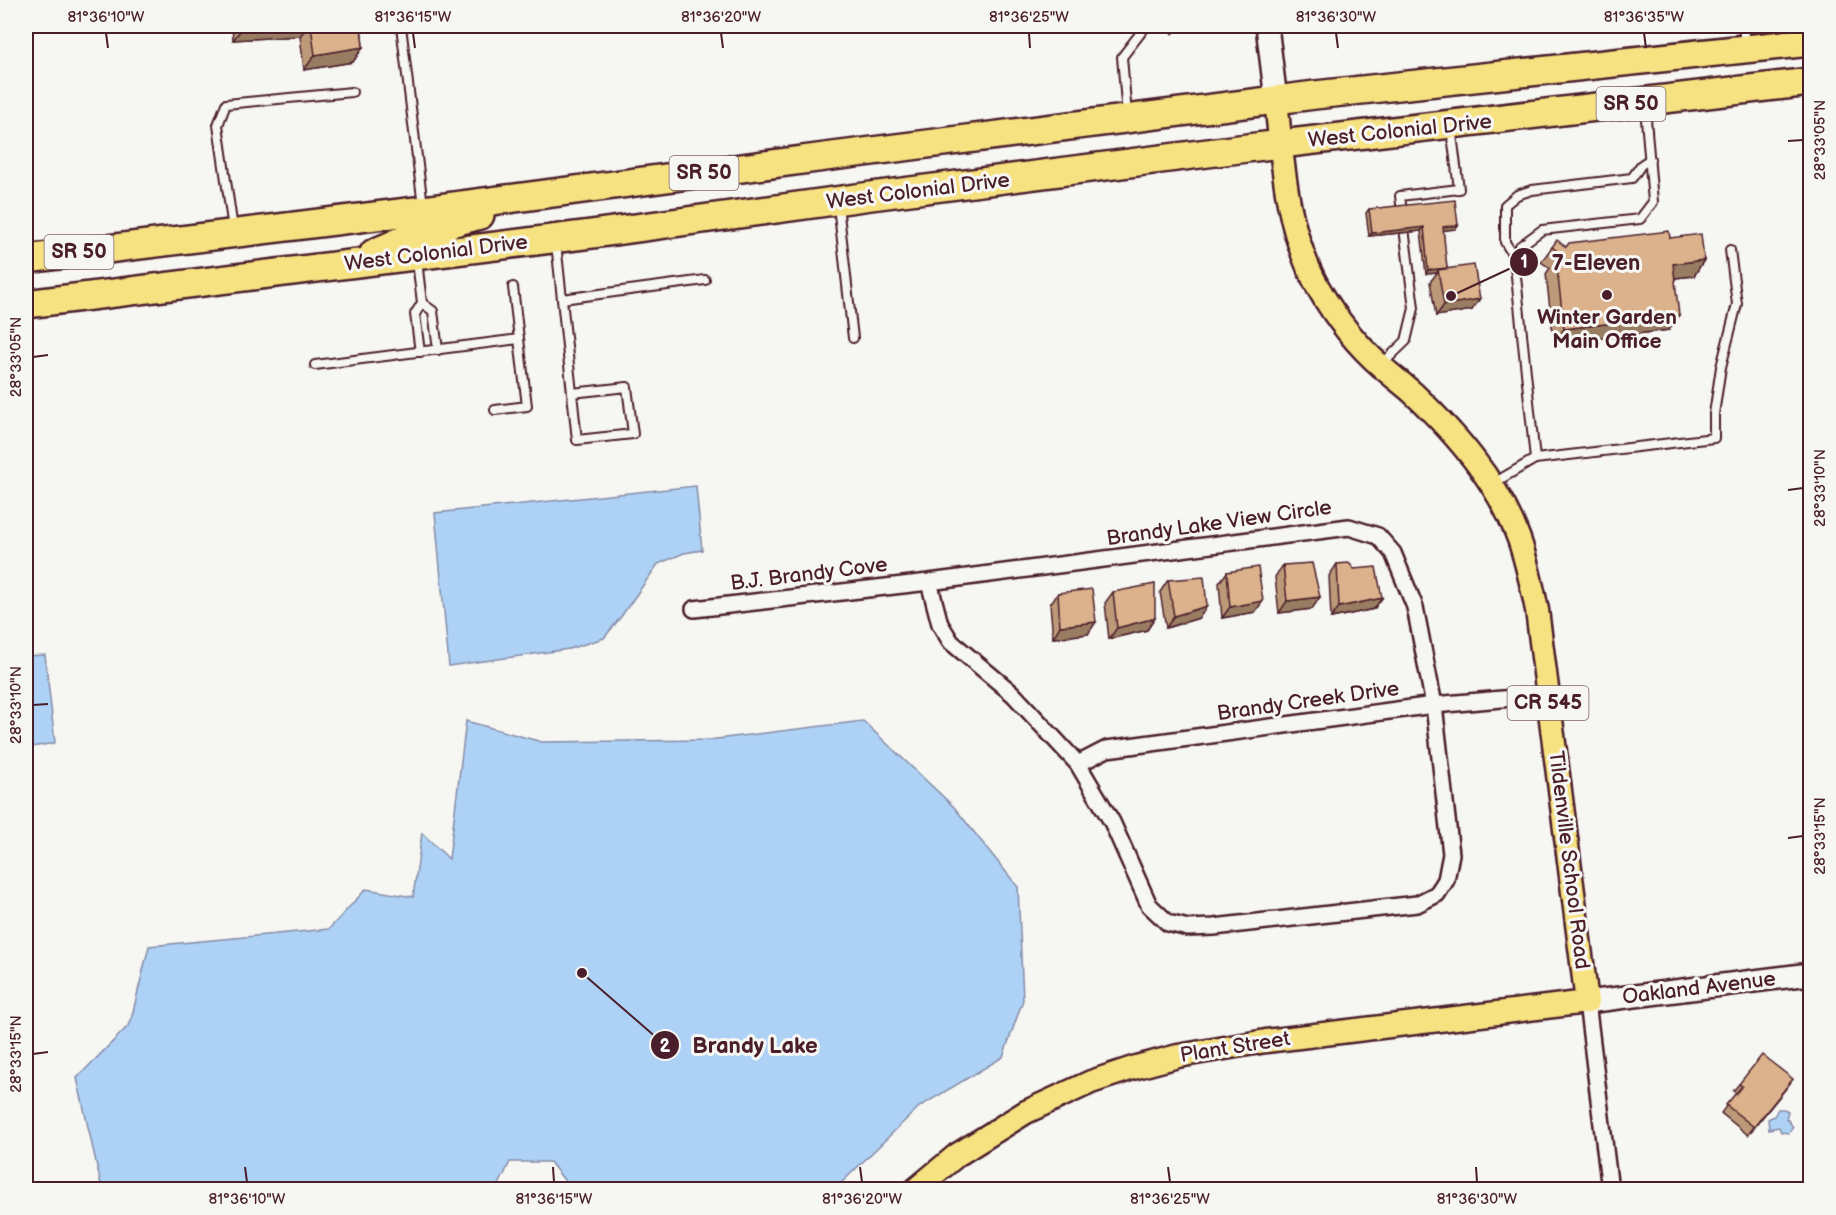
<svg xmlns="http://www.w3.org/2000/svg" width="1836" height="1215" viewBox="0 0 1836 1215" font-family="'Balsamiq Sans',sans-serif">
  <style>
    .water { fill: #add2f6; stroke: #858aa5; stroke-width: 1.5 }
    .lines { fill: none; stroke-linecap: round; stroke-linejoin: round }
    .lane-casing { stroke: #4a1f2b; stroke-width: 12 }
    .street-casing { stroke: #4a1f2b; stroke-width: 20 }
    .secondary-casing { stroke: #4a1f2b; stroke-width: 26 }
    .primary-casing { stroke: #4a1f2b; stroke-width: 27 }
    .highway-casing { stroke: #4a1f2b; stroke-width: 32 }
    .lane { stroke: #f6f6f2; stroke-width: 8 }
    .street { stroke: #f6f6f2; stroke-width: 15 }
    .secondary { stroke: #f6f6f2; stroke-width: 21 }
    .primary { stroke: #f7e281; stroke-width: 22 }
    .highway { stroke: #f7e281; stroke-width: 27 }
    .wall { fill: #bc9978; stroke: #4a1f2b; stroke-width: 1.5 }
    .shaded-wall { fill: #997d62; stroke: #4a1f2b; stroke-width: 1.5 }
    .building { fill: #dbb28c; stroke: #4a1f2b; stroke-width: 1.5 }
    .ticks { fill: none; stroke: #4a1f2b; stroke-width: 2 }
    .poi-dot { fill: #4a1f2b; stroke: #f6f6f2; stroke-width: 2 }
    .labels { text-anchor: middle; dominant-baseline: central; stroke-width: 6; stroke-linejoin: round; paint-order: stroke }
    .shield { fill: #f6f6f2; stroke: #7e6067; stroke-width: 1.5 }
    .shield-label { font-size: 20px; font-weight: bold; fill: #4a1f2b }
    .street-label { font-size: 21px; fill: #4a1f2b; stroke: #f6f6f2 }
    .poi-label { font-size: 21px; font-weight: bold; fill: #4a1f2b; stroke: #f6f6f2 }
    .leader { fill: none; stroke: #4a1f2b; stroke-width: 2 }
    .callout-dot { fill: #4a1f2b; stroke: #f6f6f2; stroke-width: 2 }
    .mark-label { font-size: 18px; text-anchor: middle; font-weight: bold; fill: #fff }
    .callout-label { font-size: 22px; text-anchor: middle; font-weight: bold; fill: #4a1f2b; stroke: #f6f6f2; stroke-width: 6; stroke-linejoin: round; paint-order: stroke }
    .neatline { fill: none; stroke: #4a1f2b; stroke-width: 2 }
    .ticks-label { font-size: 15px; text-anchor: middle; fill: #4a1f2b }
  </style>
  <rect width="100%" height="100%" fill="#f6f6f2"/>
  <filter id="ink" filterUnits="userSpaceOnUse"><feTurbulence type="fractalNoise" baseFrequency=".0167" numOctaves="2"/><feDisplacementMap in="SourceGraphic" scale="12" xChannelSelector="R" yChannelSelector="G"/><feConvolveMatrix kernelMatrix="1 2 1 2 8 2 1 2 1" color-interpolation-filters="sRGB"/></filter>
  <g filter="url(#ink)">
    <g class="water">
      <polygon points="696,486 702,550 684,553 658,564 620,618 604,638 569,649 449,666 435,513"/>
      <polygon points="45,655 55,743 26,748 26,656"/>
      <polygon points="466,721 542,742 709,740 863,721 954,807 1018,887 1023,1000 1003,1057 919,1107 835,1189 571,1189 550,1162 510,1162 497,1189 102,1189 77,1078 130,1024 149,946 329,929 366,889 413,897 422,833 449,859"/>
      <polygon points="1778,1109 1784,1109 1788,1111 1786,1120 1788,1120 1793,1127 1789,1133 1781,1132 1779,1127 1769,1129 1768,1119 1774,1116"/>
    </g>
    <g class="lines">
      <g class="lane-casing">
        <g id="lane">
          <polyline points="401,26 423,206"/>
          <polyline points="1743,26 1745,45"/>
          <polyline points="1645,107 1653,202 1640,219 1542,230 1520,246 1514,257 1535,459 1714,438 1714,414 1721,367 1737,304 1730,250"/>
          <polyline points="1127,115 1122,57 1146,26"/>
          <polyline points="838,205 853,338"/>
          <polyline points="233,229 218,125 226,104 352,92"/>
          <polyline points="556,243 577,440 633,434 627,387 572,393"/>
          <polyline points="1514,257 1505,242 1505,205 1517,195 1532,190 1632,178 1641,165 1650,159"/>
          <polyline points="417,261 422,303 415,314 420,352"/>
          <polyline points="513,287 519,339"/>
          <polyline points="562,299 705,280"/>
          <polyline points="422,303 433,311 438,350"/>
          <polyline points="315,365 519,339 527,406 495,410"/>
          <polyline points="1381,365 1406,341 1414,308 1400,196 1459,189 1451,127"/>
          <polyline points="1492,484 1535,459"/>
        </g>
      </g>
      <g class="street-casing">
        <g id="street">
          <polyline points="694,609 929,582 1349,527 1378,536 1393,553 1415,607 1434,705 1451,854 1446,880 1437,894 1417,904 1214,927 1188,928 1168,923 1149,905 1112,822 1078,764 1013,694 951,642 940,624 929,582"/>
          <polyline points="1078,764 1107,749 1434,705 1547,695"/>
          <polyline points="1587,1002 1610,1190"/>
        </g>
      </g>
      <g class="secondary-casing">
        <g id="secondary">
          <polyline points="1267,26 1276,100"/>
          <polyline points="1587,1002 1810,974"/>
        </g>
      </g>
      <g class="primary-casing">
        <path id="primary" d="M915,1190L957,1155L1026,1112L1091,1082L1133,1068L1178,1056L1266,1041L1587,1002L1537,610C1532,586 1527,562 1519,539C1498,482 1457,435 1413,393C1403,384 1392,376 1382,367C1358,346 1335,317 1319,289C1286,231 1283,165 1276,100"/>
      </g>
      <g class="highway-casing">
        <g id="highway">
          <path d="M374,253C401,241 413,240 424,210"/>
          <polyline points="417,255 438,233 451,223 480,215"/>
          <polyline points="26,259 424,210 825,157 1315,95 1810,42"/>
          <polyline points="26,304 592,234 871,196 1247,148 1810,82"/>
        </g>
      </g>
      <use href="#lane" class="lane"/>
      <use href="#street" class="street"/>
      <use href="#secondary" class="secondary"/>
      <use href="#primary" class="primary"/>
      <use href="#highway" class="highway"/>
    </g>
    <g class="wall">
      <polygon points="232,26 361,26 363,47 353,62 304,70 300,36 233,40"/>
      <polygon points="1163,26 1179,26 1173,34"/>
      <polygon points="1369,209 1458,225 1455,229 1443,230 1446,269 1472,310 1436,316 1430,282 1437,273 1426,274 1421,231 1369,236 1366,213"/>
      <polygon points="1670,238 1704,260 1694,276 1675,278 1669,330 1554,344 1546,274 1550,268 1541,262 1552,247 1566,247"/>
      <polygon points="1337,564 1354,569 1382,598 1374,609 1331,618 1329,576"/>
      <polygon points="1283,565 1312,609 1279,613 1275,577"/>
      <polygon points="1227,572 1263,601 1255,612 1222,618 1219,583"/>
      <polygon points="1168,580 1207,606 1199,618 1166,628 1160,592"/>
      <polygon points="1113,592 1155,618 1147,630 1109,639 1105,603"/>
      <polygon points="1058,593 1088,634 1053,638 1050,604"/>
      <polygon points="1739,1084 1787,1087 1748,1135 1721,1113 1736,1093 1733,1091"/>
    </g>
    <g class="shaded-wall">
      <polygon points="244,26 308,26 300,36 233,40"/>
      <polygon points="363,47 353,62 304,70 315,55"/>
      <polygon points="1458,225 1455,229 1440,231 1443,227"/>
      <polygon points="1424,227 1421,231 1369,236 1372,233"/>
      <polygon points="1704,260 1694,276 1663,279 1673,264"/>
      <polygon points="1447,268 1445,272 1438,270 1437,273 1426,274 1428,270"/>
      <polygon points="1480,299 1472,310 1436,316 1444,305"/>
      <polygon points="1679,315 1669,330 1554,344 1564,329"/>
      <polygon points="1320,597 1312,609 1279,613 1287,601"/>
      <polygon points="1382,598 1374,609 1331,618 1339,607"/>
      <polygon points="1263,601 1255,612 1222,618 1230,607"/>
      <polygon points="1207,606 1199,618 1166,628 1174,616"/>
      <polygon points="1155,618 1147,630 1109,639 1117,628"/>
      <polygon points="1096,622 1088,634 1053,638 1060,626"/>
      <polygon points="1793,1079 1787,1087 1748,1135 1754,1127"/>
    </g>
    <g class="building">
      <polygon points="311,26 361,26 363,47 315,55"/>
      <polygon points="1455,200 1458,225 1443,227 1447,268 1428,270 1424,227 1372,233 1369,209"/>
      <polygon points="1669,231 1670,238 1701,234 1704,260 1673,264 1679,315 1564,329 1556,259 1561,254 1552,247 1557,240 1566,247 1569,243"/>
      <polygon points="1474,265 1480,299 1444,305 1438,270"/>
      <polygon points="1312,563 1320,597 1287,601 1283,565"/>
      <polygon points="1349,563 1354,569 1376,567 1382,598 1339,607 1337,564"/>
      <polygon points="1258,567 1263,601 1230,607 1227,572"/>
      <polygon points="1204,577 1207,606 1174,616 1168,580"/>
      <polygon points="1155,584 1155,618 1117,628 1113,592"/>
      <polygon points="1092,589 1096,622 1060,626 1058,593"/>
      <polygon points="1762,1055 1793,1079 1754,1127 1726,1105 1742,1086 1739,1084"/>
    </g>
  </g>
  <path class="ticks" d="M106,33L108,48M413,33L415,48M721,33L723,48M1029,33L1030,48M1336,33L1338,48M1644,33L1646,48M1788,141L1803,140M33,357L48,355M1788,490L1803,488M33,705L48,704M1788,838L1803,836M33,1054L48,1052M245,1167L247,1182M553,1167L554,1182M860,1167L862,1182M1168,1167L1170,1182M1476,1167L1477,1182"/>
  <circle class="poi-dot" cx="1607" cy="295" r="6"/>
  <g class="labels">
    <g class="shield">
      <rect x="1596.5" y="87" width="69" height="34" rx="4.5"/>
      <rect x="669.5" y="156" width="69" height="34" rx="4.5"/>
      <rect x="44.5" y="235" width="69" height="34" rx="4.5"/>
      <rect x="1507.5" y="686" width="81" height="34" rx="4.5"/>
    </g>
    <g class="shield-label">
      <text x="1631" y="104">SR 50</text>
      <text x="704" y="173">SR 50</text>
      <text x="79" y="252">SR 50</text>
      <text x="1548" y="703">CR 545</text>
    </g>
    <g class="street-label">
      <text transform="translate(1400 131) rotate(-6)">West Colonial Drive</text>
      <text transform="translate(918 191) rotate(-7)">West Colonial Drive</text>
      <text transform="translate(436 253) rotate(-7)">West Colonial Drive</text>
      <text transform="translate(1219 523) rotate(-8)">Brandy Lake View Circle</text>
      <text transform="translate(809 574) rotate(-7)">B.J. Brandy Cove</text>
      <text transform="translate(1308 701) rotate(-8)">Brandy Creek Drive</text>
      <text transform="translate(1569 860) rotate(83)">Tildenville School Road</text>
      <text transform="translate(1699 988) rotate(-7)">Oakland Avenue</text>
      <text transform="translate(1235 1047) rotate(-9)">Plant Street</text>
    </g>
    <g class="poi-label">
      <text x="1607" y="317">Winter Garden<tspan x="1607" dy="24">Main Office</tspan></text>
    </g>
  </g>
  <path class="leader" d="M1451 296L1524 262M582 973L665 1045"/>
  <g class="callout-dot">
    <circle cx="1451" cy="296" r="6"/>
    <circle cx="582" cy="973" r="6"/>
    <circle cx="1524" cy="262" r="15"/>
    <circle cx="665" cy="1045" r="15"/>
  </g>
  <g class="mark-label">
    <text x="1524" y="268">1</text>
    <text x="665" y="1052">2</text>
  </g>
  <g class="callout-label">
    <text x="1596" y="270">7-Eleven</text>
    <text x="755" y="1053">Brandy Lake</text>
  </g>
  <rect width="1836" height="1215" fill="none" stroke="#f6f6f2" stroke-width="66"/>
  <rect x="33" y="33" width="1770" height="1149" class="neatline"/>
  <g class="ticks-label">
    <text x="106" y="22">81°36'10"W</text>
    <text x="413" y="22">81°36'15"W</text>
    <text x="721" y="22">81°36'20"W</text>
    <text x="1029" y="22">81°36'25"W</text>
    <text x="1336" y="22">81°36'30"W</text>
    <text x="1644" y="22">81°36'35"W</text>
    <text transform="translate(1820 140) rotate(-90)" y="5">28°33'05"N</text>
    <text transform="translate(16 357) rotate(-90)" y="5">28°33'05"N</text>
    <text transform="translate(1820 488) rotate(-90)" y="5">28°33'10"N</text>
    <text transform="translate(16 705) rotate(-90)" y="5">28°33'10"N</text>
    <text transform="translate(1820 836) rotate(-90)" y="5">28°33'15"N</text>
    <text transform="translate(16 1054) rotate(-90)" y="5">28°33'15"N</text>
    <text x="247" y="1204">81°36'10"W</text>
    <text x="554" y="1204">81°36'15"W</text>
    <text x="862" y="1204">81°36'20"W</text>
    <text x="1170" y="1204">81°36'25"W</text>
    <text x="1477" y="1204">81°36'30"W</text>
  </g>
</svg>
